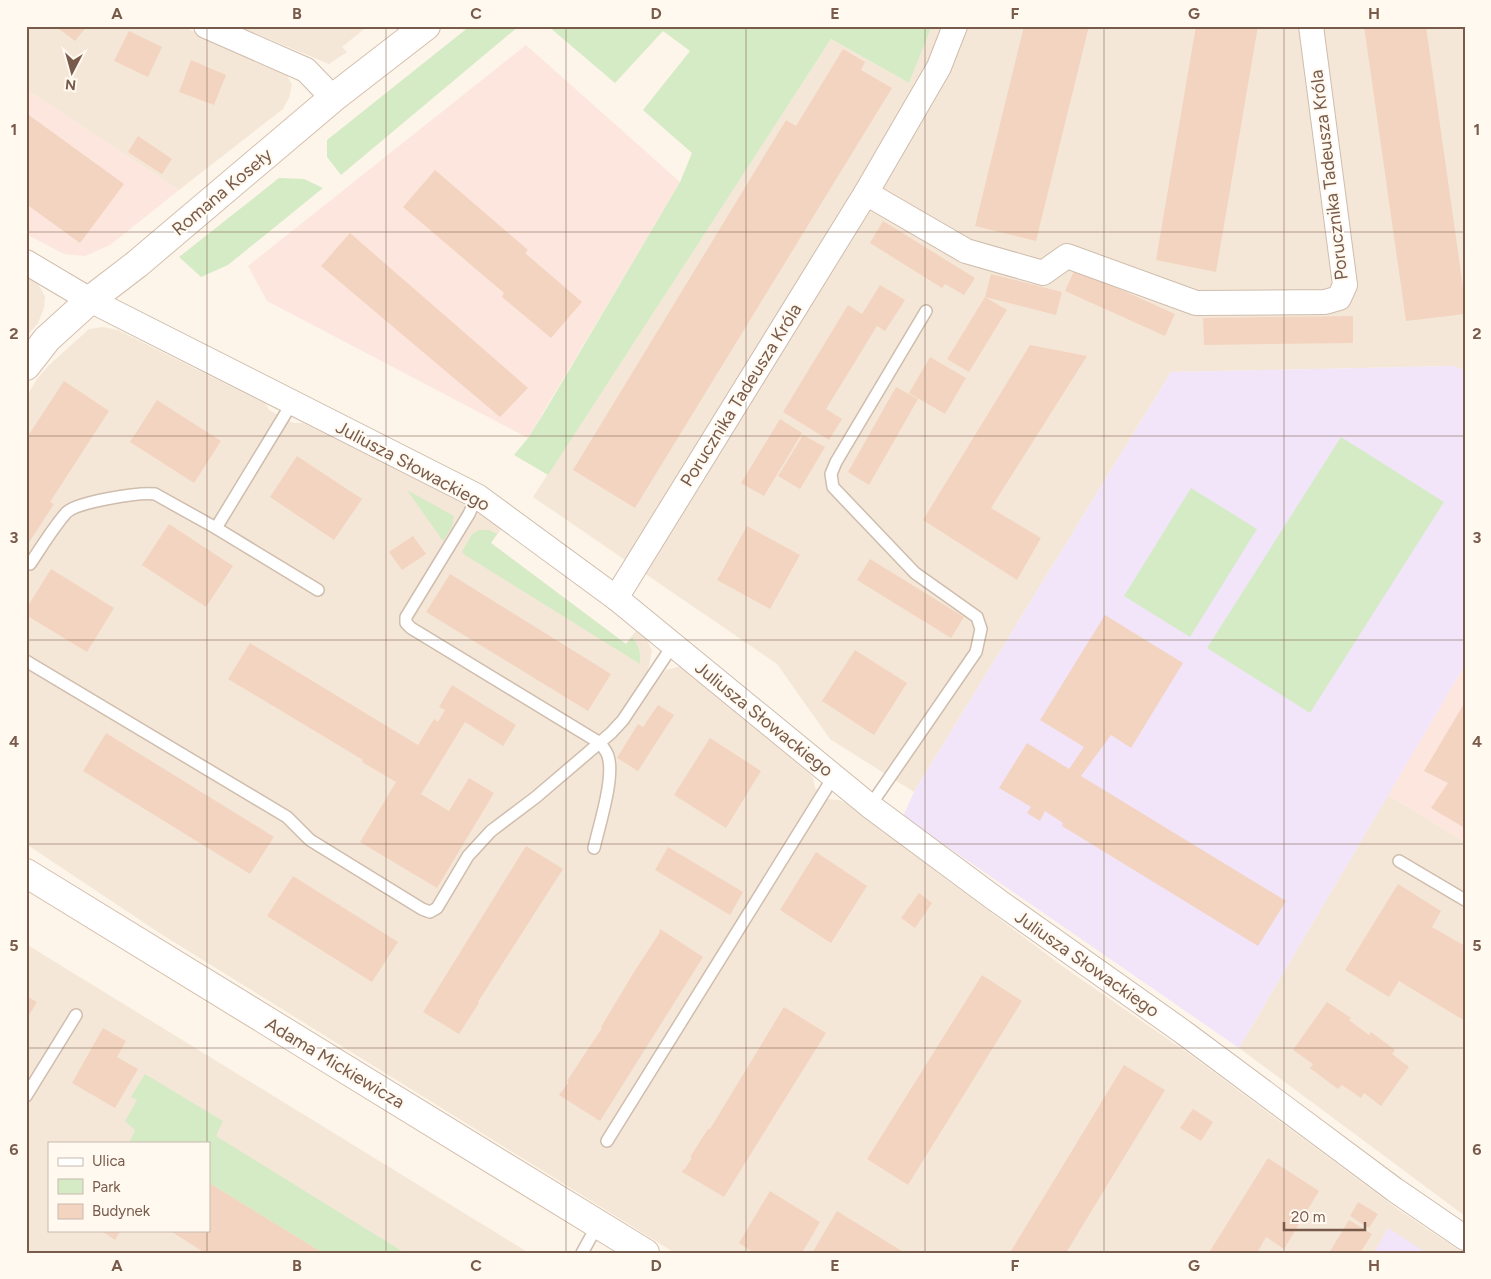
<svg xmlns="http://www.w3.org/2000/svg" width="1491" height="1279" viewBox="0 0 1491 1279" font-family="Figtree,sans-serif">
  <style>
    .residential { fill: #f5e7d7; fill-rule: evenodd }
    .commercial { fill: #fde6dd }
    .education { fill: #f2e5fa }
    .green { fill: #d5ebc6 }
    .building { fill: #f3d4c0 }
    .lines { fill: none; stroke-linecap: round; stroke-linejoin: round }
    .lane-casing { stroke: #cfbdad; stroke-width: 14 }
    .street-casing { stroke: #cfbdad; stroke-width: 26 }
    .secondary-casing { stroke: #d5bfad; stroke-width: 30 }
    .lane { stroke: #fff; stroke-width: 11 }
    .street { stroke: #fff; stroke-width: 24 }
    .secondary { stroke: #fff; stroke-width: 28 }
    .grid { fill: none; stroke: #785b4b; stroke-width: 1; stroke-opacity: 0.55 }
    .labels { text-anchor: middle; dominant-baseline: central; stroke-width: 4; stroke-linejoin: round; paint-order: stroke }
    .street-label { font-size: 18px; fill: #785b4b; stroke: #fff9f0 }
    .neatline { fill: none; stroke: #785b4b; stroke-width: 2 }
    .grid-label { font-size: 16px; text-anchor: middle; font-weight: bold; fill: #785b4b }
  </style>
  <rect width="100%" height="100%" fill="#fdf5e9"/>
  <g class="residential">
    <polygon points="26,26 182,26 287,75 292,85 289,98 283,109 179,190 26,89"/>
    <polygon points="238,26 368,26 342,47 347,52 329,64"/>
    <polygon points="932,26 1465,26 1465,370 1452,366 1171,372 914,792 830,739 777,664 533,497 831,39 909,83"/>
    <polygon points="26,274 36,280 45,297 44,308 38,323 26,337"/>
    <polygon points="103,327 118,330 266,404 269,410 293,423 303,423 452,497 496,522 502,528 491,543 626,644 637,629 647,640 652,650 648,671 658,678 666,670 677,667 682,667 690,671 813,777 815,788 828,799 839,800 849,804 946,879 1065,968 1188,1053 1399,1210 1463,1253 675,1253 161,934 26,844 26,397 37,379 49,365 89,329"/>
    <polygon points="1388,795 1465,842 1465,1216 1239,1048"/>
    <path d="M26,944L529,1253H26ZM49,1143H209V1230H49Z"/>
  </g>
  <g class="commercial">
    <polygon points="526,45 680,182 528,438 267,301 248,266"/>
    <polygon points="26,89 179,190 110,245 85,256 64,254 26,234"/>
    <polygon points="1465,665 1465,842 1388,795"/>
  </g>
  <g class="education">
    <polygon points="1452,366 1465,370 1465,665 1239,1048 903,816 914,792 1171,372"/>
    <polygon points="1388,1228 1427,1253 1374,1253"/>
  </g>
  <g class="green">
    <polygon points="470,26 519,26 341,175 327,157 327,140"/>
    <polygon points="548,26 932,26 909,83 831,39 548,475 514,455 528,438 545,411 680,182 692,153 643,110 690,51 663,31 615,83"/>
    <polygon points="279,178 304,179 323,188 228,265 201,277 179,257"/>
    <polygon points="1341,437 1444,502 1310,713 1207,648"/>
    <polygon points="1191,488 1257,529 1190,637 1124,596"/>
    <polygon points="407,490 454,516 452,527 443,541"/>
    <path d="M479,530H489L497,534L491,543L626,644L632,637C639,646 641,652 640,664L465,555L462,552L472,534Z"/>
    <polygon points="145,1074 223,1121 216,1136 405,1253 323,1253 209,1183 209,1143 129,1143 135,1130 125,1121 137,1100 131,1097"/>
  </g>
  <g class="building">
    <polygon points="55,26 87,26 75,41"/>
    <polygon points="1024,26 1089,26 1036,241 975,226"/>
    <polygon points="1196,26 1258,26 1216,272 1156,260"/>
    <polygon points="1364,26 1426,26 1465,301 1465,314 1406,321"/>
    <polygon points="129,31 162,47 148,77 114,61"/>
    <polygon points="843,49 865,62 861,70 892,88 635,508 573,470 786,120 796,126"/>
    <polygon points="191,60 226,75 214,105 179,92"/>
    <polygon points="26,113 124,184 80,243 26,204"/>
    <polygon points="138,136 172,159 162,174 128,152"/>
    <polygon points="435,170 528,250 525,253 582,302 551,338 502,297 504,293 403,207"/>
    <polygon points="883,221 975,278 964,295 945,284 942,288 870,243"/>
    <polygon points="350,233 528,388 500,417 321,266"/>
    <polygon points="1075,269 1175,314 1165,336 1065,291"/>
    <polygon points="991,274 1062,292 1056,315 985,297 1007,310 969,372 947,359 985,297"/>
    <polygon points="880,285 905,300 885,331 877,326 826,409 842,419 829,440 783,412 848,305 862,314"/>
    <polygon points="1353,316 1353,343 1204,345 1203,318"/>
    <polygon points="1030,345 1087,356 991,508 1041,538 1017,580 923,520"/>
    <polygon points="930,357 966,378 945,414 909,393"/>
    <polygon points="64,381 109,411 50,502 54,504 26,547 26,439"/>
    <polygon points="896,387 918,399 869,485 848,472"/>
    <polygon points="157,400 221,441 194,483 130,442"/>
    <polygon points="780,419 802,433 764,496 741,483"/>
    <polygon points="803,435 825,447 800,489 778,476"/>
    <polygon points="297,456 362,499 334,540 270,497"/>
    <polygon points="169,524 233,566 206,607 142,565"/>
    <polygon points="747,526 800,555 770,609 717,580"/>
    <polygon points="413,536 426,554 402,570 389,552"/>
    <polygon points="870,559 964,617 951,638 857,580"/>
    <polygon points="51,569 114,608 87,652 26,615 26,609"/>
    <polygon points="450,574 611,674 588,711 426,612"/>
    <polygon points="1105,615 1183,663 1131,748 1111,735 1081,776 1286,901 1258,946 1062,826 1063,823 1045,811 1040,821 1027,813 1031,807 999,788 1027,743 1069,769 1084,747 1040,720"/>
    <polygon points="250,643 418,745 434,719 438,722 445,710 439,707 452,685 516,725 503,746 465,722 421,794 449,811 469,778 494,793 437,888 360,842 396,782 362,762 363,760 228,679"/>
    <polygon points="855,650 907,683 874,735 822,701"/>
    <polygon points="1465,702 1465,828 1431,808 1448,783 1424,771"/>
    <polygon points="658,705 674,715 638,771 617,758 638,724 643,727"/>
    <polygon points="106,733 274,837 250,874 83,771"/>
    <polygon points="710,738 761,771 726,828 674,795"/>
    <polygon points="526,846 563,869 478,1002 479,1003 459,1034 423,1012"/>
    <polygon points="668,847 743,892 730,915 655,870"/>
    <polygon points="816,852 867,886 831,943 780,910"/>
    <polygon points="293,876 398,942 372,982 267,916"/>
    <polygon points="1398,884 1441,911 1432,927 1465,946 1465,1021 1399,981 1389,997 1345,970"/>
    <polygon points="919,893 932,903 915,928 901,918"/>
    <polygon points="660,929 703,957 600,1121 559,1095 569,1082 567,1081 602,1028 601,1027 634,972 660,932 659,932"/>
    <polygon points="982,975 1022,1001 908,1185 867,1159"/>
    <polygon points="26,996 37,1002 26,1020"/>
    <polygon points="1327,1002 1351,1018 1349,1020 1369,1035 1371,1032 1395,1050 1392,1054 1409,1067 1381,1106 1364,1093 1361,1098 1342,1085 1338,1089 1310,1068 1313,1064 1293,1050"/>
    <polygon points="784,1007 826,1033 724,1197 682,1172 683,1169 684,1170 692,1158 690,1157 708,1129 710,1129"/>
    <polygon points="103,1028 126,1041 117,1057 138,1069 115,1108 72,1083"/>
    <polygon points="1124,1065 1165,1090 1066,1253 1014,1253 1011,1251"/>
    <polygon points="1193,1109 1213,1122 1201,1141 1180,1128"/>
    <polygon points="1268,1158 1319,1191 1284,1249 1266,1237 1257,1253 1213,1253 1210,1251"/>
    <polygon points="209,1183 323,1253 205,1253 169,1230 209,1230"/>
    <polygon points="770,1191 820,1222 802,1253 754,1253 739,1243"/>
    <polygon points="1358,1202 1378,1214 1369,1228 1350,1216"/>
    <polygon points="837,1211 905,1253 812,1253"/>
    <polygon points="1349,1220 1372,1234 1360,1253 1329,1253"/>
    <polygon points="100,1230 121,1230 115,1240"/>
  </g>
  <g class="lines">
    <g class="lane-casing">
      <g id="lane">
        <path d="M477,496L469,514L406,617V623L411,628L600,743C603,747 607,752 608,756C615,777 599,826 594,848"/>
        <polyline points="216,528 292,403"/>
        <path d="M30,564C41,548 52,529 66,513C75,502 140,492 155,494L216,528L318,590"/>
        <polyline points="26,661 287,817 310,840 422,909 430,912 437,908 468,856 491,831 536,797 611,733 623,720 673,645"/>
        <polyline points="870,806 976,652 981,629 977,617 915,573 833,487 831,474 836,462 926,311"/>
        <polyline points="1399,861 1465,900"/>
        <polyline points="26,1096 76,1015"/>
        <polyline points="607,1141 834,776"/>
        <polyline points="582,1253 598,1224"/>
      </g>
    </g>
    <g class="street-casing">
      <g id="street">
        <polyline points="206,26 306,70 333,98"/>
        <polyline points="866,193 966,251 1043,273 1067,256 1196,303 1325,302 1339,298 1345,285 1311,26"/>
        <polyline points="26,262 90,300 477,496 616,598 870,806 998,901 1183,1032 1395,1190 1465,1238"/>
        <polyline points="616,598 866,193 939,67 955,26"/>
      </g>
    </g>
    <g class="secondary-casing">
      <g id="secondary">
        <polyline points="26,366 47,339 90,300 137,264 333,98 426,26"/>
        <polyline points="26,873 645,1253"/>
      </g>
    </g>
    <use href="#lane" class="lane"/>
    <use href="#street" class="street"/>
    <use href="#secondary" class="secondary"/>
  </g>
  <path class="grid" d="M207,26V1143M386,26V1253M566,26V1253M746,26V1253M925,26V1253M1104,26V1253M1284,26V1253M26,232H1465M26,436H1465M26,640H1465M26,844H1465M26,1048H1465M207,1230V1253"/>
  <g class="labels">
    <g class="street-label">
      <text transform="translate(1329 175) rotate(-97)">Porucznika Tadeusza Króla</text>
      <text transform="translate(222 192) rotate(-40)">Romana Koseły</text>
      <text transform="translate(741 395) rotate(-58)">Porucznika Tadeusza Króla</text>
      <text transform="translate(413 466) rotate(28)">Juliusza Słowackiego</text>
      <text transform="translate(764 719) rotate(39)">Juliusza Słowackiego</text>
      <text transform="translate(1087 964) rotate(35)">Juliusza Słowackiego</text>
      <text transform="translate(335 1063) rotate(31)">Adama Mickiewicza</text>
    </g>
  </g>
  <rect width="1491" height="1279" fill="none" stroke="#fff9f0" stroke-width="55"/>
  <rect x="48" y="1142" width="162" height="90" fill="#fff9f0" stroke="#c9baae"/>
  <rect x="58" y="1158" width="25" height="8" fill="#ffffff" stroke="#c9baae"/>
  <text x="92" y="1166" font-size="15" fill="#785b4b">Ulica</text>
  <rect x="58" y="1179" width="25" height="15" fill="#d5ebc6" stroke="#c9baae"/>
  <text x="92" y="1192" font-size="15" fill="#785b4b">Park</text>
  <rect x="58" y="1204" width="25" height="15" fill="#f3d4c0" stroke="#c9baae"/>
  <text x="92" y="1216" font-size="15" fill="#785b4b">Budynek</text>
  <g transform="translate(72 72) rotate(186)" stroke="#fff9f0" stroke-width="4" paint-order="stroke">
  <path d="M0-4L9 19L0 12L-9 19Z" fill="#785b4b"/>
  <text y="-8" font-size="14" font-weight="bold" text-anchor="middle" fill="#785b4b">N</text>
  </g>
  <path d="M1284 1222v8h81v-8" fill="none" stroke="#785b4b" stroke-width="2.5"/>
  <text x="1291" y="1222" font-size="15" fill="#785b4b" stroke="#fff9f0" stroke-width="4" paint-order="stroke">20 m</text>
  <rect x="28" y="28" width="1436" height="1224" class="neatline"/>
  <g class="grid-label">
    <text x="117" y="19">A</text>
    <text x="297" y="19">B</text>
    <text x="476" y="19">C</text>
    <text x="656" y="19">D</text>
    <text x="835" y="19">E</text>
    <text x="1015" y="19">F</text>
    <text x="1194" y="19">G</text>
    <text x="1374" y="19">H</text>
    <text x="14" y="135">1</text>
    <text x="1477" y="135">1</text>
    <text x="14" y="339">2</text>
    <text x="1477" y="339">2</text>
    <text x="14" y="543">3</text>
    <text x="1477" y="543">3</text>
    <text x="14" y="747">4</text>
    <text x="1477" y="747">4</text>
    <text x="14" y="951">5</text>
    <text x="1477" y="951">5</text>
    <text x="14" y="1155">6</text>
    <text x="1477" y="1155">6</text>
    <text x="117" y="1271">A</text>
    <text x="297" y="1271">B</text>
    <text x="476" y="1271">C</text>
    <text x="656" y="1271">D</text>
    <text x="835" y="1271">E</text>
    <text x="1015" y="1271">F</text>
    <text x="1194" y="1271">G</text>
    <text x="1374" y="1271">H</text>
  </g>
</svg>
